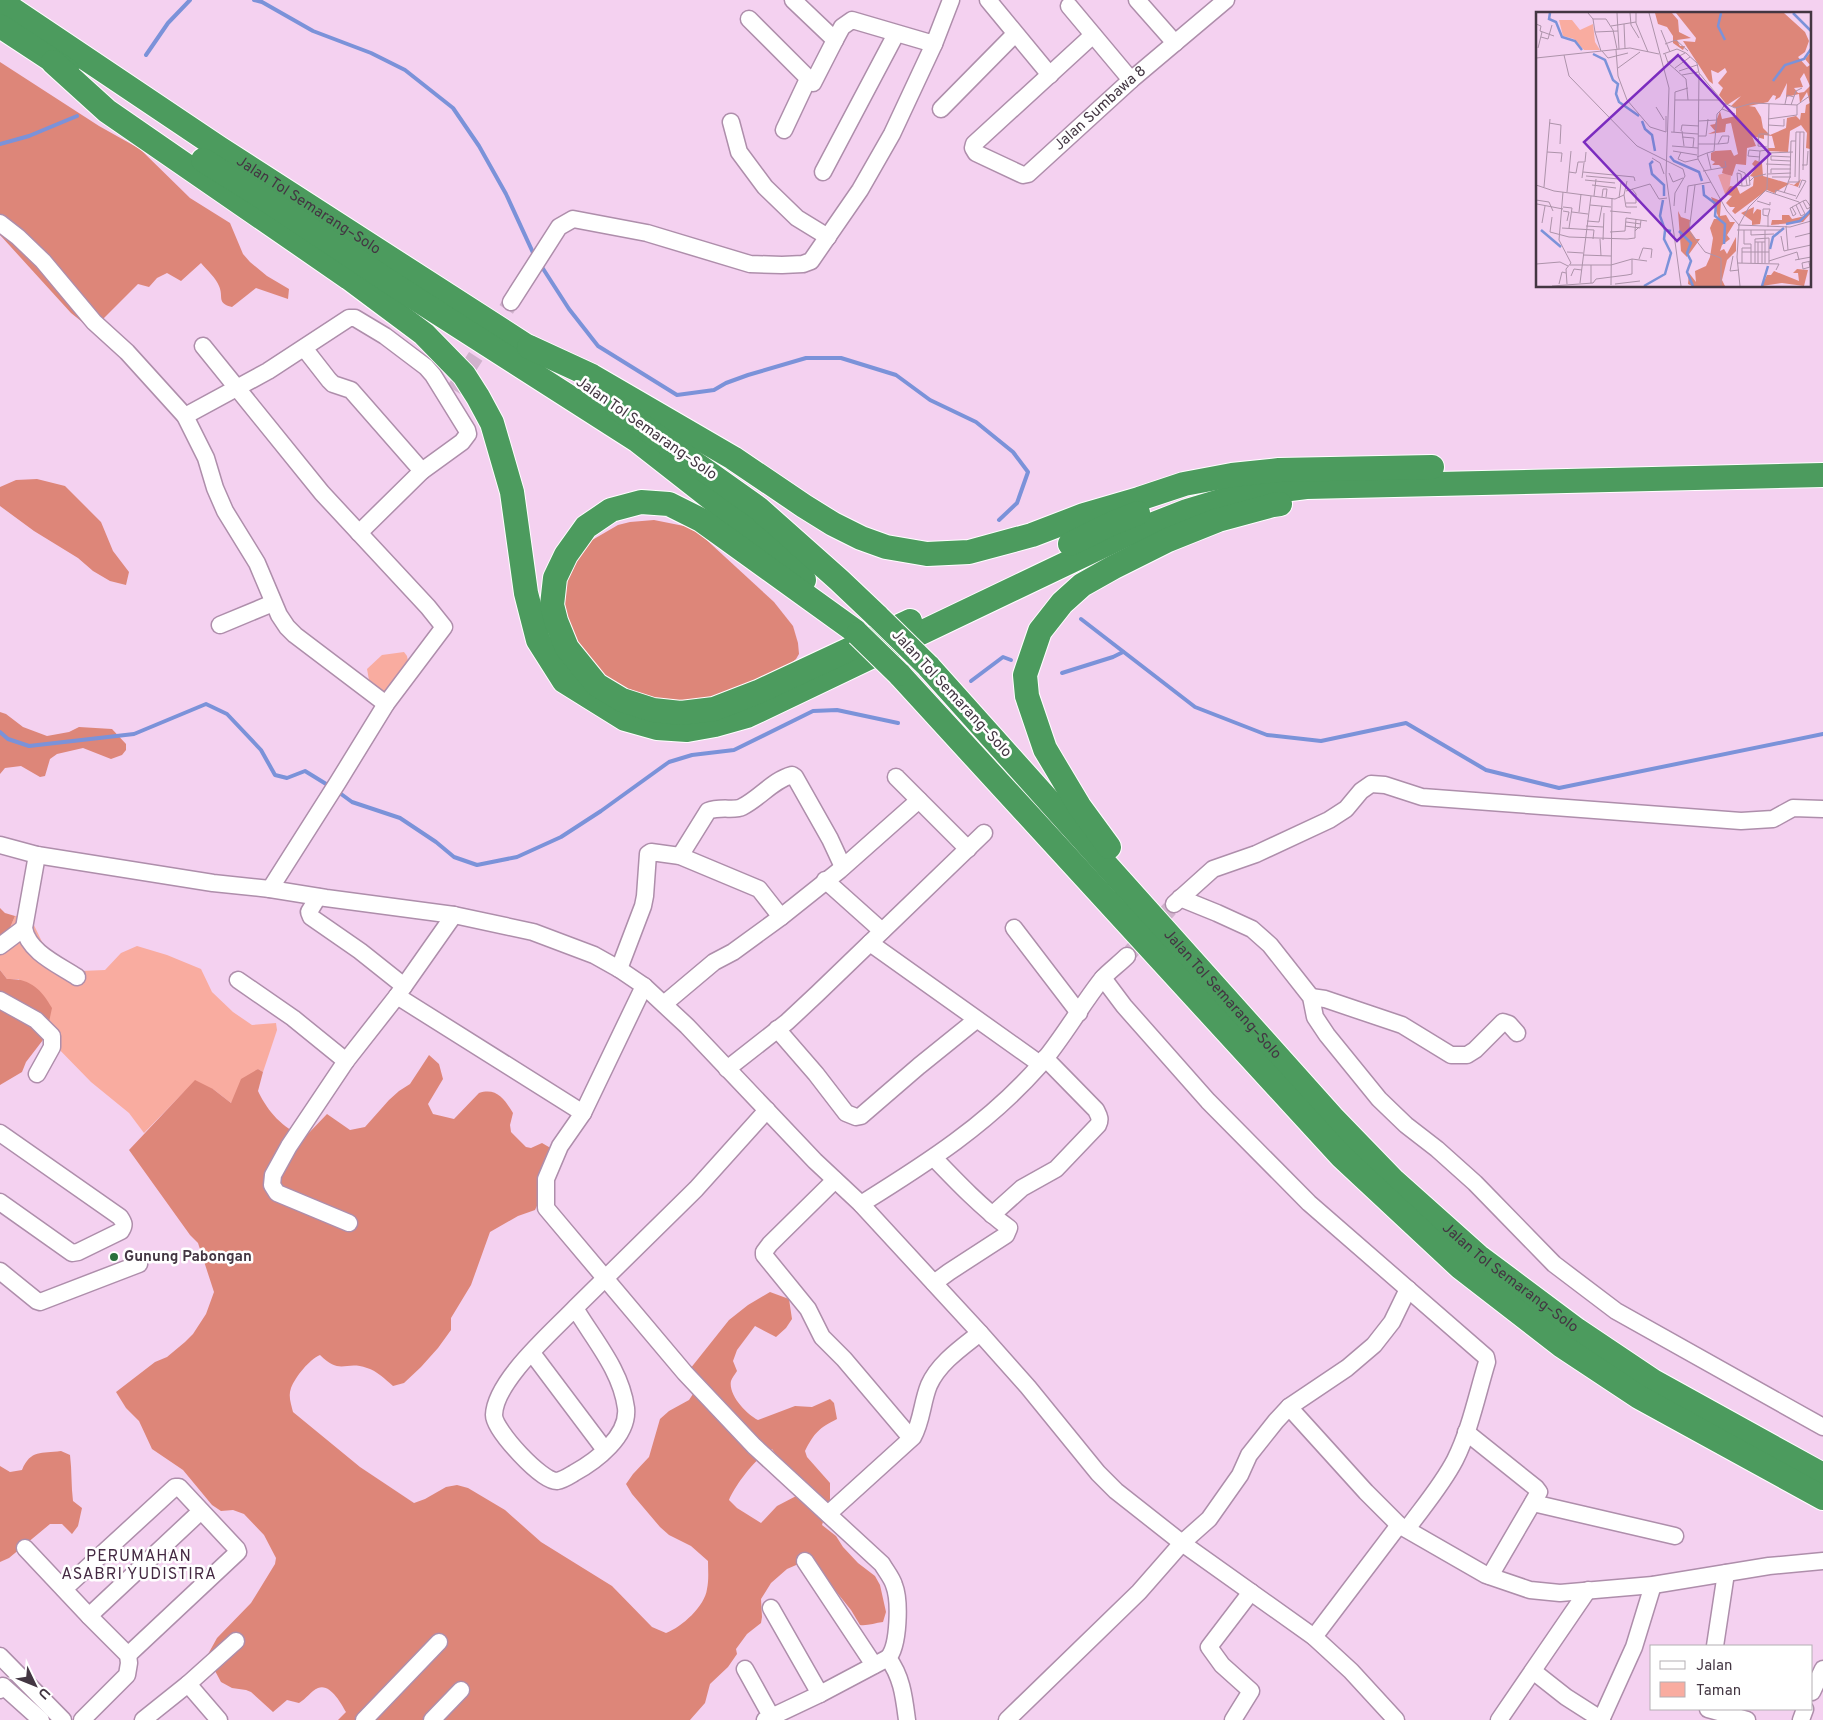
<svg xmlns="http://www.w3.org/2000/svg" width="1823" height="1720" viewBox="0 0 1823 1720" font-family="Overpass,sans-serif">
  <style>
    .green { fill: #f9aca0 }
    .forest { fill: #dd8679; fill-rule: evenodd }
    .lines { fill: none; stroke-linecap: round; stroke-linejoin: round }
    .stream { stroke: #7b92d9; stroke-width: 4 }
    .minor-tunnel { stroke: #d1b2cd; stroke-width: 16; stroke-dasharray: 16 8; stroke-linecap: butt }
    .minor-casing { stroke: #ae8eab; stroke-width: 19 }
    .highway-casing { stroke: #fff; stroke-width: 26 }
    .minor { stroke: #fff; stroke-width: 16 }
    .highway { stroke: #4c9b5e; stroke-width: 24 }
    .highway-bridge-casing { stroke: #fff; stroke-width: 26; stroke-linecap: butt }
    .highway-bridge { stroke: #4c9b5e; stroke-width: 24 }
    .poi-dot { fill: #2a703c; stroke: #fff; stroke-width: 2 }
    .labels { text-anchor: middle; dominant-baseline: central; stroke-width: 5; stroke-linejoin: round; paint-order: stroke }
    .street-label { font-size: 15px; fill: #433642; stroke: #fff }
    .poi-label { font-size: 15px; font-weight: bold; fill: #433642; stroke: #fff; text-anchor: start }
    .neighbourhood-label { font-size: 16px; letter-spacing: 1px; fill: #442942; stroke: #fff }
    .inset-river { fill: none; stroke: #7b92d9; stroke-width: 2.5 }
    .inset-road { fill: none; stroke: #ad93aa; stroke-width: 1 }
    .view { fill: #7b2cbf; fill-opacity: 0.15; stroke: #7b2cbf; stroke-width: 2.5 }
    .inset-edge { fill: none; stroke: #433642; stroke-width: 2.5 }
  </style>
  <rect width="100%" height="100%" fill="#f4d1f0"/>
  <g class="green">
    <polygon points="404,652 407,656 408,661 385,693 382,693 369,680 367,669 382,655"/>
    <polygon points="25,915 32,921 44,946 81,971 105,970 121,953 137,946 167,955 201,969 212,992 233,1012 252,1025 276,1023 277,1030 263,1072 258,1069 231,1103 213,1089 184,1092 144,1133 129,1113 91,1082 51,1041 19,979 7,979 0,970 0,951 15,916"/>
  </g>
  <g class="forest">
    <path d="M0,62L99,126L140,149L190,198L230,223L243,254L250,262L267,276L289,289L288,299L256,288L232,307C216,303 224,297 219,286C216,278 207,270 201,263L181,281L167,273L157,278L149,287L138,284L94,328L86,325L71,313L0,235Z"/>
    <polygon points="37,479 65,486 101,522 113,551 129,572 126,585 110,581 93,571 78,558 34,531 0,506 0,487 16,480"/>
    <polygon points="654,520 689,527 699,533 774,602 793,626 798,643 799,654 796,659 787,667 738,694 660,705 609,683 561,624 561,583 587,543 618,525 630,522"/>
    <polygon points="0,712 6,714 23,727 47,736 69,732 79,727 112,729 126,744 126,750 122,755 111,759 83,748 57,754 50,759 45,776 40,777 21,766 5,768 0,774"/>
    <polygon points="0,908 5,913 15,916 0,951"/>
    <path d="M0,970L7,979C30,978 41,989 52,1008L46,1036L26,1062L22,1072L0,1085Z"/>
    <path d="M429,1055L439,1064L443,1079L428,1104L433,1114L454,1119L479,1093C497,1087 505,1100 513,1113L510,1125L511,1132L526,1147L531,1148L542,1143L554,1150L545,1189L535,1210L518,1216L490,1232L471,1285L451,1318V1330L438,1348L421,1367L404,1383L393,1386C385,1379 377,1371 367,1368C345,1360 341,1376 320,1355C309,1360 296,1376 291,1388C288,1396 291,1404 293,1412L360,1467L414,1503L425,1499L446,1487L457,1485L468,1488L505,1510L541,1542L612,1586L652,1627L666,1633C682,1627 705,1606 707,1589C709,1580 708,1570 708,1561L691,1546L669,1535L660,1527L632,1494L626,1484L633,1474L649,1457L660,1419L669,1411L689,1400L695,1391L690,1369L729,1320L748,1305L770,1292L789,1299L792,1319L786,1328L776,1337L755,1326L737,1350L733,1361L737,1371C735,1374 732,1378 731,1381C728,1395 747,1415 758,1420L795,1406L812,1407L830,1399L834,1403L837,1419C819,1428 814,1433 805,1451L807,1457L830,1483V1500L822,1525L836,1536L843,1547L858,1563L875,1576L880,1585L886,1612L883,1622C875,1623 867,1626 860,1625L851,1610L810,1559L787,1569L771,1583L761,1599L762,1617L761,1623L747,1634L736,1649L737,1654L728,1667L710,1684L705,1703L690,1720H338L346,1712C341,1703 330,1683 318,1688C311,1691 306,1699 299,1703L287,1700L273,1712L251,1692L246,1690L232,1688L221,1682L207,1656L217,1638L251,1603L275,1564L276,1558L264,1535L244,1514L233,1510L221,1511L212,1505L183,1470L152,1449L139,1421L126,1408L116,1392L155,1362L167,1357L185,1342L193,1334L206,1314L214,1292L198,1243L190,1235L129,1150L195,1080L213,1089L231,1103L241,1079L258,1069L263,1072L258,1091C269,1114 282,1126 304,1138L327,1114L350,1130L365,1127L389,1100L399,1091L410,1084ZM772,1449L783,1465L800,1494L777,1506L761,1523L737,1508L729,1500C735,1485 757,1456 772,1449Z"/>
    <path d="M61,1451L70,1455C72,1471 71,1486 73,1501L82,1508L78,1526L72,1534L62,1524H50L9,1558L0,1562V1466L10,1472L22,1470C31,1449 41,1454 61,1451Z"/>
  </g>
  <g class="lines">
    <g class="stream">
      <polyline points="254,0 262,2 313,31 371,53 405,70 453,108 479,146 506,194 535,257"/>
      <polyline points="146,55 168,23 190,0"/>
      <polyline points="0,144 29,136 77,116"/>
      <polyline points="540,264 569,309 598,346 677,395 714,390 726,383 748,375 806,358 841,358 896,375 930,400 976,422 1013,452 1028,472 1017,503 999,520"/>
      <polyline points="1081,619 1195,707 1267,735 1321,741 1406,723 1486,770 1559,788 1823,734"/>
      <polyline points="1062,673 1113,657 1123,652"/>
      <polyline points="971,681 1003,657 1011,660"/>
      <polyline points="0,732 8,739 29,746 134,734 206,704 227,714 261,750 275,775 287,778 305,771 331,787"/>
      <polyline points="337,791 352,802 400,818 436,842 454,857 477,865 517,857 561,837 601,811 669,762 692,755 734,750 813,711 837,710 898,723"/>
    </g>
    <g class="minor-tunnel">
      <polyline points="454,390 511,302"/>
      <polyline points="1127,956 1174,904"/>
    </g>
    <g class="minor-casing">
      <g id="minor">
        <polyline points="793,0 835,40 842,27 852,20 934,44"/>
        <polyline points="988,0 1050,75"/>
        <polyline points="1137,0 1175,43"/>
        <polyline points="1069,6 1131,80"/>
        <polyline points="749,19 813,83 835,40"/>
        <path id="s1" d="M1093,35L974,144L973,148L976,153L1023,175L1028,174L1131,80L1226,0"/>
        <polyline points="941,109 1015,34"/>
        <polyline points="731,122 739,152 765,187 797,218 828,237"/>
        <polyline points="784,130 808,79"/>
        <polyline points="823,172 896,34"/>
        <polyline points="0,223 18,237 43,261 94,322 127,352 185,416 206,458 215,488 225,511 257,563 279,615 287,627 295,635 386,704"/>
        <polyline points="511,302 559,227 573,219 647,233 750,264 782,265 803,264 811,261 860,190 892,134 934,44 951,0"/>
        <polyline points="203,346 322,493 428,607 444,627 386,704 338,782 270,889"/>
        <polyline points="304,348 329,380 333,384 351,390 422,471"/>
        <polyline points="185,416 268,371 349,318 355,318 385,336 426,367 433,375 467,430 468,434 462,442 422,471 359,533"/>
        <polyline points="220,625 273,603"/>
        <polyline points="896,777 968,849"/>
        <polyline points="0,845 37,855 213,883 270,889 326,898 454,915 533,932 594,955 619,969 644,986 687,1026 815,1161 861,1204 980,1333 1028,1387 1098,1473 1116,1491 1182,1543 1314,1637 1351,1671 1396,1720"/>
        <path d="M37,855L24,928C28,952 59,965 77,977"/>
        <path d="M680,856L708,811C720,806 735,811 742,807C760,798 773,780 792,775L795,777L830,839L843,867"/>
        <polyline points="825,880 882,931"/>
        <polyline points="318,897 309,912 311,917 360,951 404,986"/>
        <polyline points="1180,898 1217,913 1252,929 1270,945 1311,997 1315,1017 1327,1035 1379,1099 1406,1125 1437,1149 1475,1183 1554,1264 1616,1311 1823,1427"/>
        <polyline points="1174,904 1213,869 1256,854 1329,820 1346,809 1361,791 1371,784 1385,785 1422,797 1741,821 1773,819 1793,808 1823,809"/>
        <polyline points="1014,928 1079,1013"/>
        <polyline points="870,943 1040,1064"/>
        <polyline points="0,946 24,928"/>
        <polyline points="619,969 643,906 645,896 648,854 651,852 680,856 759,889 781,917"/>
        <path d="M1103,978L1124,1006L1208,1101L1309,1203L1486,1357L1487,1362C1477,1395 1470,1430 1455,1460C1442,1485 1423,1507 1407,1529"/>
        <polyline points="238,980 293,1018 346,1061"/>
        <polyline points="397,996 583,1113 644,986"/>
        <polyline points="1311,997 1325,999 1402,1025 1451,1055 1467,1055 1475,1050 1503,1022 1509,1024 1517,1033"/>
        <polyline points="0,1000 36,1020 52,1036 52,1047 37,1074"/>
        <polyline points="664,1004 714,962 733,952 781,917 840,870 919,800"/>
        <polyline points="777,1029 816,1074 846,1113 856,1117 861,1116 919,1066 976,1020"/>
        <polyline points="727,1069 787,1022 818,993 984,833"/>
        <path d="M583,1113L560,1146L546,1179V1208L685,1373L754,1446L882,1564C886,1571 892,1578 894,1585C900,1600 899,1646 888,1658"/>
        <path d="M0,1133L120,1217C124,1223 125,1225 121,1231L78,1252L72,1253L0,1202"/>
        <path d="M934,1158C958,1183 981,1207 1009,1228L1006,1235L949,1272L934,1283"/>
        <polyline points="835,1180 770,1244 764,1252 764,1255 808,1309 822,1337 844,1359 911,1438"/>
        <path d="M861,1204C927,1163 988,1124 1040,1065C1063,1038 1080,1007 1102,979C1109,971 1119,964 1127,956"/>
        <path d="M992,1215L1022,1188L1056,1169L1098,1125C1101,1119 1099,1116 1096,1110L1045,1058"/>
        <polyline points="349,1223 277,1193 272,1185 273,1175 289,1146 346,1061 397,996 454,915"/>
        <polyline points="0,1271 37,1301 40,1302 139,1264"/>
        <path d="M575,1308C552,1332 495,1381 494,1415C494,1430 542,1482 557,1481C563,1480 569,1476 574,1473C596,1461 629,1436 626,1408C621,1370 594,1340 575,1308L696,1189L767,1110"/>
        <polyline points="532,1353 605,1450"/>
        <polyline points="1289,1407 1366,1492 1399,1525 1486,1575 1530,1590 1560,1593 1653,1585 1769,1566 1823,1561"/>
        <polyline points="1466,1432 1536,1488 1539,1492 1490,1576"/>
        <polyline points="1533,1503 1675,1536"/>
        <path d="M828,1514L913,1437C922,1421 922,1402 929,1385C939,1363 961,1348 980,1333"/>
        <polyline points="25,1548 89,1616 128,1655 129,1663 127,1675 82,1720"/>
        <polyline points="805,1561 874,1665"/>
        <polyline points="64,1589 175,1487 179,1487 237,1549 238,1552 128,1655"/>
        <polyline points="771,1608 820,1694"/>
        <polyline points="89,1616 201,1511"/>
        <polyline points="1314,1637 1399,1525"/>
        <polyline points="1715,1646 1726,1573"/>
        <polyline points="0,1656 63,1720"/>
        <polyline points="745,1669 771,1716"/>
        <polyline points="1533,1671 1566,1697 1602,1720"/>
        <polyline points="188,1684 236,1641"/>
        <polyline points="0,1690 3,1686 41,1720"/>
        <polyline points="1812,1692 1823,1669"/>
        <polyline points="1708,1709 1747,1720"/>
        <polyline points="143,1720 188,1684 219,1720"/>
        <polyline points="364,1720 439,1642"/>
        <polyline points="432,1720 461,1690"/>
        <path d="M765,1720L820,1694L888,1658C902,1677 904,1697 907,1720"/>
        <polyline points="1007,1720 1139,1592 1182,1543 1209,1519 1240,1475 1249,1455 1276,1421 1289,1407 1347,1368 1374,1345 1392,1322 1408,1289"/>
        <polyline points="1233,1720 1251,1691 1222,1665 1209,1647 1251,1592"/>
        <polyline points="1499,1720 1588,1590"/>
        <polyline points="1601,1720 1634,1647 1653,1585"/>
        <polyline points="1801,1720 1805,1709"/>
      </g>
    </g>
    <g class="highway-casing">
      <g id="highway">
        <path id="s2" d="M0,1L219,148L542,356"/>
        <polyline points="0,26 67,70"/>
        <polyline points="53,62 107,111 349,278 424,334 464,375 478,397 492,423 512,492 526,593 538,640 564,681 625,719 657,728 687,730 715,725 747,716 1128,534 1187,511 1237,496 1306,487 1823,475"/>
        <polyline points="203,160 259,195 399,288 638,441 754,532 804,580"/>
        <polyline points="529,347 592,376 733,458 804,506 833,524 861,538 886,547 927,554 969,552 1032,535 1084,515 1139,499 1184,484 1232,475 1279,470 1432,467"/>
        <polyline points="617,408 758,508 839,580 878,617"/>
        <polyline points="1070,544 1113,523 1138,513"/>
        <polyline points="855,631 701,520 669,504 641,502 611,510 586,527 566,555 555,578 552,605 556,621 567,648 597,685 622,700 653,710 681,713 714,709 758,692 910,621"/>
        <path id="s3" d="M928,666L1332,1117L1394,1181L1478,1256L1577,1330L1653,1381L1823,1475"/>
        <polyline points="899,674 1341,1156 1460,1267 1562,1346 1639,1397 1823,1498"/>
        <polyline points="1109,847 1079,806 1045,749 1027,696 1025,675 1040,631 1062,603 1082,585 1114,567 1168,540 1218,520 1273,505 1280,504"/>
      </g>
    </g>
    <use href="#minor" class="minor"/>
    <use href="#highway" class="highway"/>
    <g class="highway-bridge-casing">
      <g id="highway-bridge">
        <polyline points="878,617 928,666"/>
        <polyline points="858,634 899,674"/>
      </g>
    </g>
    <use href="#highway-bridge" class="highway-bridge"/>
  </g>
  <circle class="poi-dot" cx="114" cy="1257" r="5"/>
  <g class="labels">
    <g class="street-label">
      <text stroke="none"><textPath href="#s1" startOffset="326">Jalan Sumbawa 8</textPath></text>
      <text stroke="none"><textPath href="#s2" startOffset="370">Jalan Tol Semarang–Solo</textPath></text>
      <text transform="translate(646 429) rotate(35)">Jalan Tol Semarang–Solo</text>
      <text transform="translate(951 694) rotate(47)">Jalan Tol Semarang–Solo</text>
      <text stroke="none"><textPath href="#s3" startOffset="441">Jalan Tol Semarang–Solo</textPath></text>
      <text stroke="none"><textPath href="#s3" startOffset="846">Jalan Tol Semarang–Solo</textPath></text>
    </g>
    <g class="poi-label">
      <text x="124" y="1257">Gunung Pabongan</text>
    </g>
    <g class="neighbourhood-label">
      <text x="139" y="1557">PERUMAHAN<tspan x="139" dy="18">ASABRI YUDISTIRA</tspan></text>
    </g>
  </g>
  <g transform="translate(1536 12)">
    <rect width="275" height="275" fill="#f4d1f0"/>
    <path d="M23,8H36L44,18L57,12L59,30L64,38H48L38,27L27,24ZM189,161L195,164L193,179L189,182L182,163Z" fill="#f9aca0"/>
    <path d="M119,1H136L142,8L143,20L155,26L141,28L144,34H149L147,38L137,31V24L131,15L122,12ZM140,1H248L269,20L273,29L269,40L262,45L271,55L274,53L269,47L275,40L274,137L270,136L271,121L265,113L254,119L252,140L232,139V136H239L236,124L228,123V127L216,124L220,134L211,136L210,153L200,152L196,164L186,161L187,157L183,153H176L179,150L175,148V141L179,139L195,138L198,144L202,142L195,111L190,112L189,120L172,122L179,119L174,113L179,112L184,99L186,107L200,104V96L195,94L205,84L191,93L183,83L187,76L182,71L191,60L189,56L182,61L175,58L177,72L173,69L147,29L159,30L160,26ZM268,61L274,74L268,80L262,81L258,76L267,75L264,67ZM251,71L250,85L263,82L264,91L271,80L274,91L270,93L269,101H265L264,108L260,104L251,106L250,116L234,123L227,116L225,105L219,95L213,94L232,90L237,83L240,84L239,88L244,85ZM219,148L226,151L227,164L258,173L265,167L262,175L253,172L238,181L231,178L199,202L196,199L199,195H194L190,191L196,184L189,182L194,174L201,175L204,182L217,174L218,165L214,164L220,156L216,152ZM175,185L185,189L184,204L190,203L194,210H199L191,223L194,227L186,233L184,239L188,237L191,242L200,225V239L191,248L186,268L189,274H156L152,272L153,261L160,270L159,259L170,254L174,245L177,226L174,216L178,207H183ZM218,195L217,202L221,197L225,198V206L224,212L216,213V209L205,201ZM275,196V201L267,210L235,213L236,208H246V203H253L256,207L269,204ZM142,199L145,205L154,208L153,217L160,227H164L151,245L145,239ZM261,257L272,258L268,274L246,271L226,274L231,263H235L238,259L263,269L262,261H257Z" fill="#dd8679" fill-rule="evenodd"/>
    <path class="inset-river" d="M14,1L13,7L20,10L26,25L39,29L46,38M185,1L182,14L189,28M257,1L275,19M57,42L69,48L77,68L82,72L80,82L83,90L103,104M237,69L249,53L268,47L275,37M106,109L109,117L116,123L119,139M134,144L138,149L163,160L166,169M117,149L114,152L116,162L128,173V184M167,173L168,183L180,192L179,204L189,212L188,232M127,188L124,204L129,218L135,219M250,212L264,209L275,198M5,218L25,235M143,219L155,231L151,241L155,249L151,260L157,274M234,237L237,225L248,216M108,274L129,262L135,241L128,227L129,219M226,274L232,254"/>
    <path class="inset-road" d="M52,1L57,7H70L77,18L81,37M81,1L83,37M94,1L95,13L103,26M100,1V11L112,40M113,1L133,76L130,163L145,274M57,7L59,20L82,19M0,12L5,14L4,19L18,24M88,12L89,36M75,14L100,10M125,18L134,40M59,20L65,39M5,25L12,27L16,13M129,32L140,28L152,39M2,36L6,20M80,38L82,64L91,88L114,115L130,120M66,39L72,46L92,41M127,42L141,37L150,41L161,51L163,61L188,91L199,96L217,91L261,93L275,83M129,42L132,51L150,67L152,88M28,43L33,64L101,134L147,157L149,164L139,181L138,194M0,46L94,36L123,42M132,50L149,41M82,56L104,40M139,56L154,45M143,59L161,53M163,62L162,147L191,199L203,213L201,245L204,274M146,63L162,60M139,88H185M189,92L186,97L199,102M249,92L251,83L258,85M255,93L260,79L266,76M120,95L128,108M232,107L261,103V93M163,109L181,108M13,111L25,113L24,132M232,113L248,114V107M145,119L146,113L163,114M146,119L148,134M130,120V104M135,120L162,122M138,120L139,80L152,76M162,124H170L172,107M146,125L158,126L157,135M162,132H182L186,124H193L192,131L182,132M136,134L162,136M231,135L222,134L223,122H232M137,139L161,143M11,140L26,141L25,150M145,140L142,147L149,150L162,147M171,141L178,139L181,102L186,97M232,141L257,140M235,144V148L255,149M235,144L255,145M161,145L171,141L175,157M224,145L212,144L213,138L224,139M116,146L124,151L128,162M223,150L224,139L231,138M230,152L255,153M266,153H271L272,139M202,158L209,161L211,173M167,159L190,155L189,149M33,160L35,139M47,160L98,165L99,169M133,161L137,170L147,166M235,161V157H255M232,162L255,161M50,164L83,167M236,165H255M259,165L260,120H268L267,158M46,166L48,151M49,168L79,171M214,169L218,165L230,162M252,170H263L264,120M0,173L18,179L79,187L88,183L91,169M56,173L80,176M159,173L153,219L169,240L185,246V274M206,174L205,162L201,161L202,173L206,174H209L214,173L213,164H209M8,175L14,107M90,179L114,172L123,187L131,186M230,179L263,190L269,202L265,204L260,193M27,180L23,228L35,251L30,257L31,272M31,180L33,160L40,161L42,150H49L50,140M248,181L254,165L255,129H260M239,182L240,178L260,184M88,183L90,195H101M58,184L60,167M66,185L67,177H71L70,185M83,186L85,171M260,187L270,169L266,168L263,176M0,188L13,190L17,199M221,189L234,193V190M90,191H100V182L96,177M1,192L27,197M54,193L75,195M27,195L36,196L33,216M256,195L260,202L257,204L254,196H255L256,195L260,193L267,189L270,188L275,195L271,197L267,189M27,199L33,200L31,209M74,199L95,201M36,200L52,202M43,200L45,182M149,201L152,174L175,170M232,204L234,197H227V203L232,204V215M16,205L14,220L33,225L91,227L99,226V219M100,207L99,219L103,215M51,209L63,210L66,194M90,210L105,212M6,211L9,194M202,213L254,215L275,209M203,213L213,195L231,177L233,92M50,214L67,215M89,214L104,216L105,208M250,214L252,238L275,233M26,216L58,218L57,227M201,218H245M208,218V232H215V251M215,218V223L238,222M74,220L89,219L90,206L111,209M245,224L248,239L252,238M259,225L275,221M64,227L65,244M67,228L68,201M219,230V227L233,226V240M31,240L47,241M206,240H233V251M47,243L75,244M197,244L194,259L203,258M103,247L107,236L116,237L115,246M259,248L275,245M233,249L261,240L263,248M273,250L274,255L267,257L266,251L275,249M201,251L243,252L240,258M206,251V236H215M219,251V230H229M222,251V230M226,251V230M229,251V218M0,252L24,250L32,254M34,253H75L96,247L111,249M35,264L38,257L46,258M44,271L55,184M55,271V253M23,272L26,260L30,261M79,272L104,269M75,273L76,186M16,274L57,271L60,267L91,263L96,262V247"/>
    <path class="view" d="M142,43L234,142L141,229L48,130Z"/>
    <rect width="275" height="275" class="inset-edge"/>
  </g>
  <rect x="1650" y="1645" width="162" height="65" fill="#ffffff" stroke="#b4afb3"/>
  <rect x="1660" y="1661" width="25" height="8" fill="#ffffff" stroke="#b4afb3"/>
  <text x="1696" y="1670" font-size="15" fill="#433642">Jalan</text>
  <rect x="1660" y="1682" width="25" height="15" fill="#f9aca0" stroke="#b4afb3"/>
  <text x="1696" y="1695" font-size="15" fill="#433642">Taman</text>
  <g transform="translate(35 1685) rotate(133)" stroke="#ffffff" stroke-width="4" paint-order="stroke">
  <path d="M0-4L9 19L0 12L-9 19Z" fill="#433642"/>
  <text y="-8" font-size="14" font-weight="bold" text-anchor="middle" fill="#433642">U</text>
  </g>
</svg>
